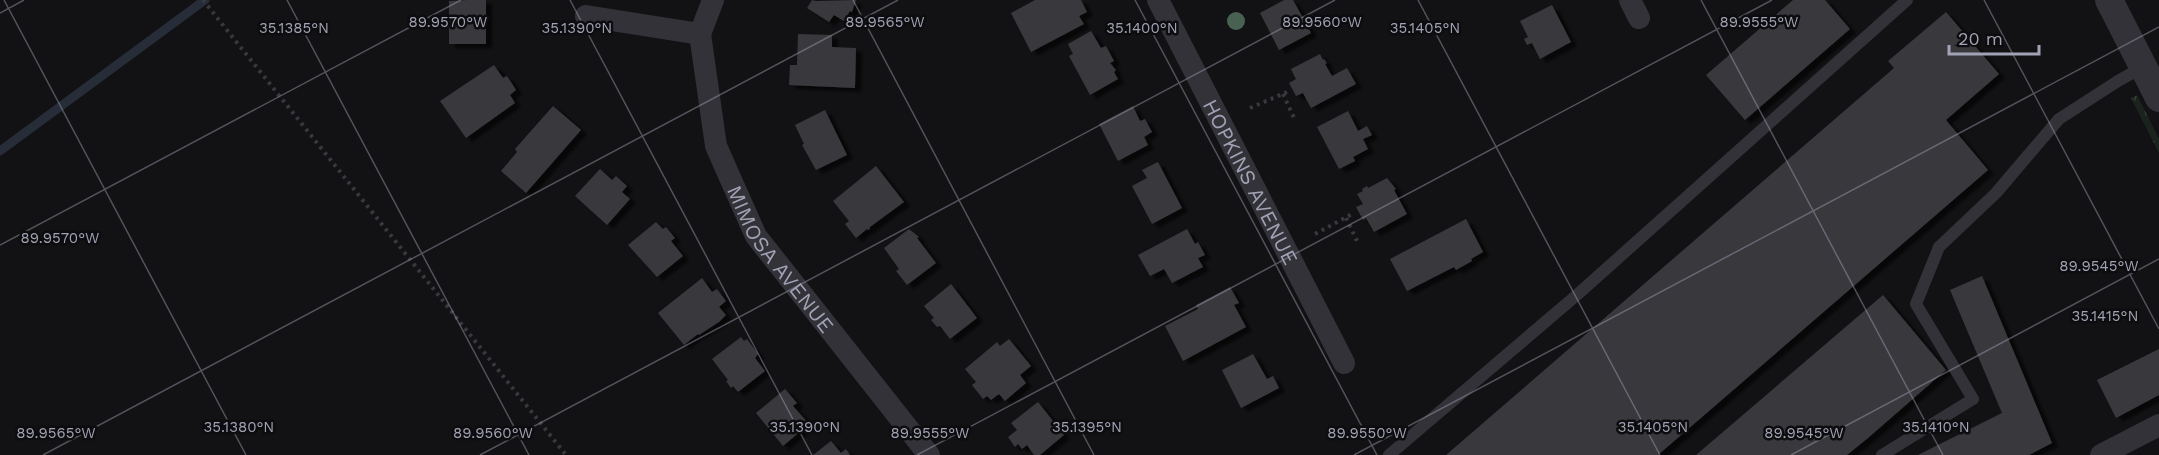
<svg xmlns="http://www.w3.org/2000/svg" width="2159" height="455" viewBox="0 0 2159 455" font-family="'Work Sans',sans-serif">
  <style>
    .grass { fill: url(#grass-tufts) }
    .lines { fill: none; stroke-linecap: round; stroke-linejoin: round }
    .stream { stroke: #272d38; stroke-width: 9 }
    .building { fill: #39383e; filter: url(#shadow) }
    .path { stroke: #38383f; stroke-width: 4; stroke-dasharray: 3 4.5; stroke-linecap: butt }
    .service { stroke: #323238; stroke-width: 12 }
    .minor { stroke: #323238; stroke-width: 22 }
    .tertiary { stroke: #323238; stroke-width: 28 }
    .tree { fill: #496150 }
    .ticks { fill: none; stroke: #a1a3b5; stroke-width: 1.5; stroke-opacity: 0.45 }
    .labels { text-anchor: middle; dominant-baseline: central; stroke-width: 5; stroke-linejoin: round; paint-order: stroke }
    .street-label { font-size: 21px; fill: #a1a3b5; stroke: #0d0c0e }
    .ticks-label { font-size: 15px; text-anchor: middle; fill: #a1a3b5; stroke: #0d0c0e; stroke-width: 5; stroke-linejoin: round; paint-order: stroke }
  </style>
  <defs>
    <pattern id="grass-tufts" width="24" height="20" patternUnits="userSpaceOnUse" patternTransform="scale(1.5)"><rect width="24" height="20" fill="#1b231e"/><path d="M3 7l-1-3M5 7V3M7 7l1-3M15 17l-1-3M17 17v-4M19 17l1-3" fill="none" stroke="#39403c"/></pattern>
    <filter id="shadow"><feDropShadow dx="6" dy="4" stdDeviation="1.5" flood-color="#0009"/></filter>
  </defs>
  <rect width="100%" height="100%" fill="#121113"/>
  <polygon class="grass" points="2137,95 2159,139 2159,153 2131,98"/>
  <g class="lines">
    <polyline class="stream" points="0,151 205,0"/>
  </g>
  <g class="building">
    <polygon points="468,0 486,0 486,44 449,44 449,1"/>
    <polygon points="812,0 816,1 856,0 852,12 850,11 844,21 834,15 829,22 807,8"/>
    <polygon points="1035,0 1081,0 1087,12 1079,16 1084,24 1031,52 1011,13"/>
    <polygon points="1284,0 1293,0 1303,18 1305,16 1309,23 1306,24 1311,33 1279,50 1260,13"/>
    <polygon points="1793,0 1825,0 1850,29 1745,120 1706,75"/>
    <polygon points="1552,5 1571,42 1540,59 1532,43 1527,45 1524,39 1528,37 1520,21"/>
    <polygon points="1946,12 1999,74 1946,120 1988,170 1658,455 1446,455 1894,68 1888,61"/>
    <polygon points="1091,31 1101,48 1106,46 1114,61 1110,63 1116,70 1114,72 1118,79 1090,95 1069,56 1073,54 1068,44"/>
    <polygon points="798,34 832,35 832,47 856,48 855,88 789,85 790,65 797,65"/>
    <polygon points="1320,54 1323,60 1324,59 1327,63 1325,64 1332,76 1347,68 1356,84 1311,108 1303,93 1296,96 1289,83 1296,79 1291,69"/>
    <polygon points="494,65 503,78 507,76 516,90 510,95 515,103 466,138 440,101"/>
    <polygon points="553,106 581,130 526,193 501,171 517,152 515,149"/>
    <polygon points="1133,106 1140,121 1145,119 1152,132 1144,137 1148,145 1118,161 1099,124"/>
    <polygon points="825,110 847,155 816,170 802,145 804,144 795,125"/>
    <polygon points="1348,111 1358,131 1367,126 1372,135 1363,139 1368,149 1353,157 1355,161 1339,169 1317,127"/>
    <polygon points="1158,162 1182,208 1152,224 1132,186 1147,178 1142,170"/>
    <polygon points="876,166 904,202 870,227 869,230 867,229 856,238 845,224 849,221 833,201"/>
    <polygon points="600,169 612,180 616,176 627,186 622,192 630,199 607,225 575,196"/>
    <polygon points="1387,178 1396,189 1394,190 1407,214 1374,232 1366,218 1363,220 1356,207 1363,204 1357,194 1363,191 1362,189 1367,186 1368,188"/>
    <polygon points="1466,219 1483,252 1471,259 1472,261 1456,270 1454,267 1407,291 1390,259"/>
    <polygon points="656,222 663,229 666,227 675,238 671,241 683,256 657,277 628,245"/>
    <polygon points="909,229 919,237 917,238 936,263 907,285 896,271 899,269 884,248"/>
    <polygon points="1187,229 1195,244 1198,242 1205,255 1198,258 1203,267 1172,283 1164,269 1150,276 1138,255"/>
    <polygon points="1982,276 2052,443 2029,455 1918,455 2002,413 1950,290"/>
    <polygon points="702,278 712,292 717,289 726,301 719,307 726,315 719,322 699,335 698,334 684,345 658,313"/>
    <polygon points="951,284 977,318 950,339 940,326 937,327 931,320 934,318 924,306"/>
    <polygon points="1230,287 1239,303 1234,305 1246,327 1183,361 1165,326 1198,309 1196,305"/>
    <polygon points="1883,295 1946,370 1868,438 1847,455 1696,455"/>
    <polygon points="741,337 744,341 747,339 758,354 755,358 765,371 738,392 733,386 731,388 726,381 728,380 712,359"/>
    <polygon points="1009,339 1031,366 1020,375 1026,383 1005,401 999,394 991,400 987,396 983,399 972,385 976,382 965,369 997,342 1000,346"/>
    <polygon points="2159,349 2159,395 2116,418 2097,380"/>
    <polygon points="1253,354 1267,379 1273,376 1279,388 1241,408 1222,370"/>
    <polygon points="785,389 797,403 793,406 809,424 783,446 756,413"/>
    <polygon points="1038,402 1064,435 1040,455 1034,455 1027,445 1022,449 1018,444 1015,447 1008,437 1017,430 1011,423"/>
    <polygon points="831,441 841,453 846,449 850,455 813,455"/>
  </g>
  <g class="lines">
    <g class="path">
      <polyline points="203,0 566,455"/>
      <polyline points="1283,94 1295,120"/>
      <polyline points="1250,108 1287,92"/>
      <polyline points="1346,218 1359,245"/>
      <polyline points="1315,234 1354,213"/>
    </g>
    <g class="service">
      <polyline points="1389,455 1578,294 1907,0"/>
      <polyline points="1882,455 1973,399 1916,304 1939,247 1996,193 2059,119 2118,81 2143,67"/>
    </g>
    <g class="minor">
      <path id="s1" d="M1158,0L1344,363"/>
      <polyline points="1630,0 1639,18"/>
      <polyline points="586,16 700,34"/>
      <path id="s2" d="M700,34L716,146L756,236L929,455"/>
      <polyline points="700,34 713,0"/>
      <polyline points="2101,455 2159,425"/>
    </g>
    <polyline class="tertiary" points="2109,0 2159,98"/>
  </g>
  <circle class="tree" cx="1236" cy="21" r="9"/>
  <path class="ticks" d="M4,0L246,455M287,0L529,455M570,0L812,455M853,0L1094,455M1135,0L1377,455M1418,0L1660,455M1701,0L1943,455M1984,0L2159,329M0,13L24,0M0,245L461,0M43,455L898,0M480,455L1335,0M917,455L1772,0M1354,455L2159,27M1791,455L2159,259"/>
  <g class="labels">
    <g class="street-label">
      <text stroke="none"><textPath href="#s1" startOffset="204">HOPKINS AVENUE</textPath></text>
      <text stroke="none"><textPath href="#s2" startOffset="244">MIMOSA AVENUE</textPath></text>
    </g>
  </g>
  <g class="ticks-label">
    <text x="448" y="27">89.9570°W</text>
    <text x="1322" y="27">89.9560°W</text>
    <text x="1759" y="27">89.9555°W</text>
    <text x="885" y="27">89.9565°W</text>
    <text x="294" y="33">35.1385°N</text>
    <text x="577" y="33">35.1390°N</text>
    <text x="1142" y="33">35.1400°N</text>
    <text x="1425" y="33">35.1405°N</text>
    <text x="60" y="243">89.9570°W</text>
    <text x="2099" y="271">89.9545°W</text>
    <text x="2105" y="321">35.1415°N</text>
    <text x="239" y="432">35.1380°N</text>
    <text x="805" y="432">35.1390°N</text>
    <text x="1087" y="432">35.1395°N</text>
    <text x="1653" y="432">35.1405°N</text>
    <text x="1936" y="432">35.1410°N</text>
    <text x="56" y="438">89.9565°W</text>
    <text x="493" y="438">89.9560°W</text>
    <text x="930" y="438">89.9555°W</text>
    <text x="1367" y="438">89.9550°W</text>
    <text x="1804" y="438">89.9545°W</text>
  </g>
  <path d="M1949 45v9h90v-9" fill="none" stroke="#a1a3b5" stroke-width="3"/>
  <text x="1958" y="45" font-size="18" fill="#a1a3b5" stroke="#0d0c0e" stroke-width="4.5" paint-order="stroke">20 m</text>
</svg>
